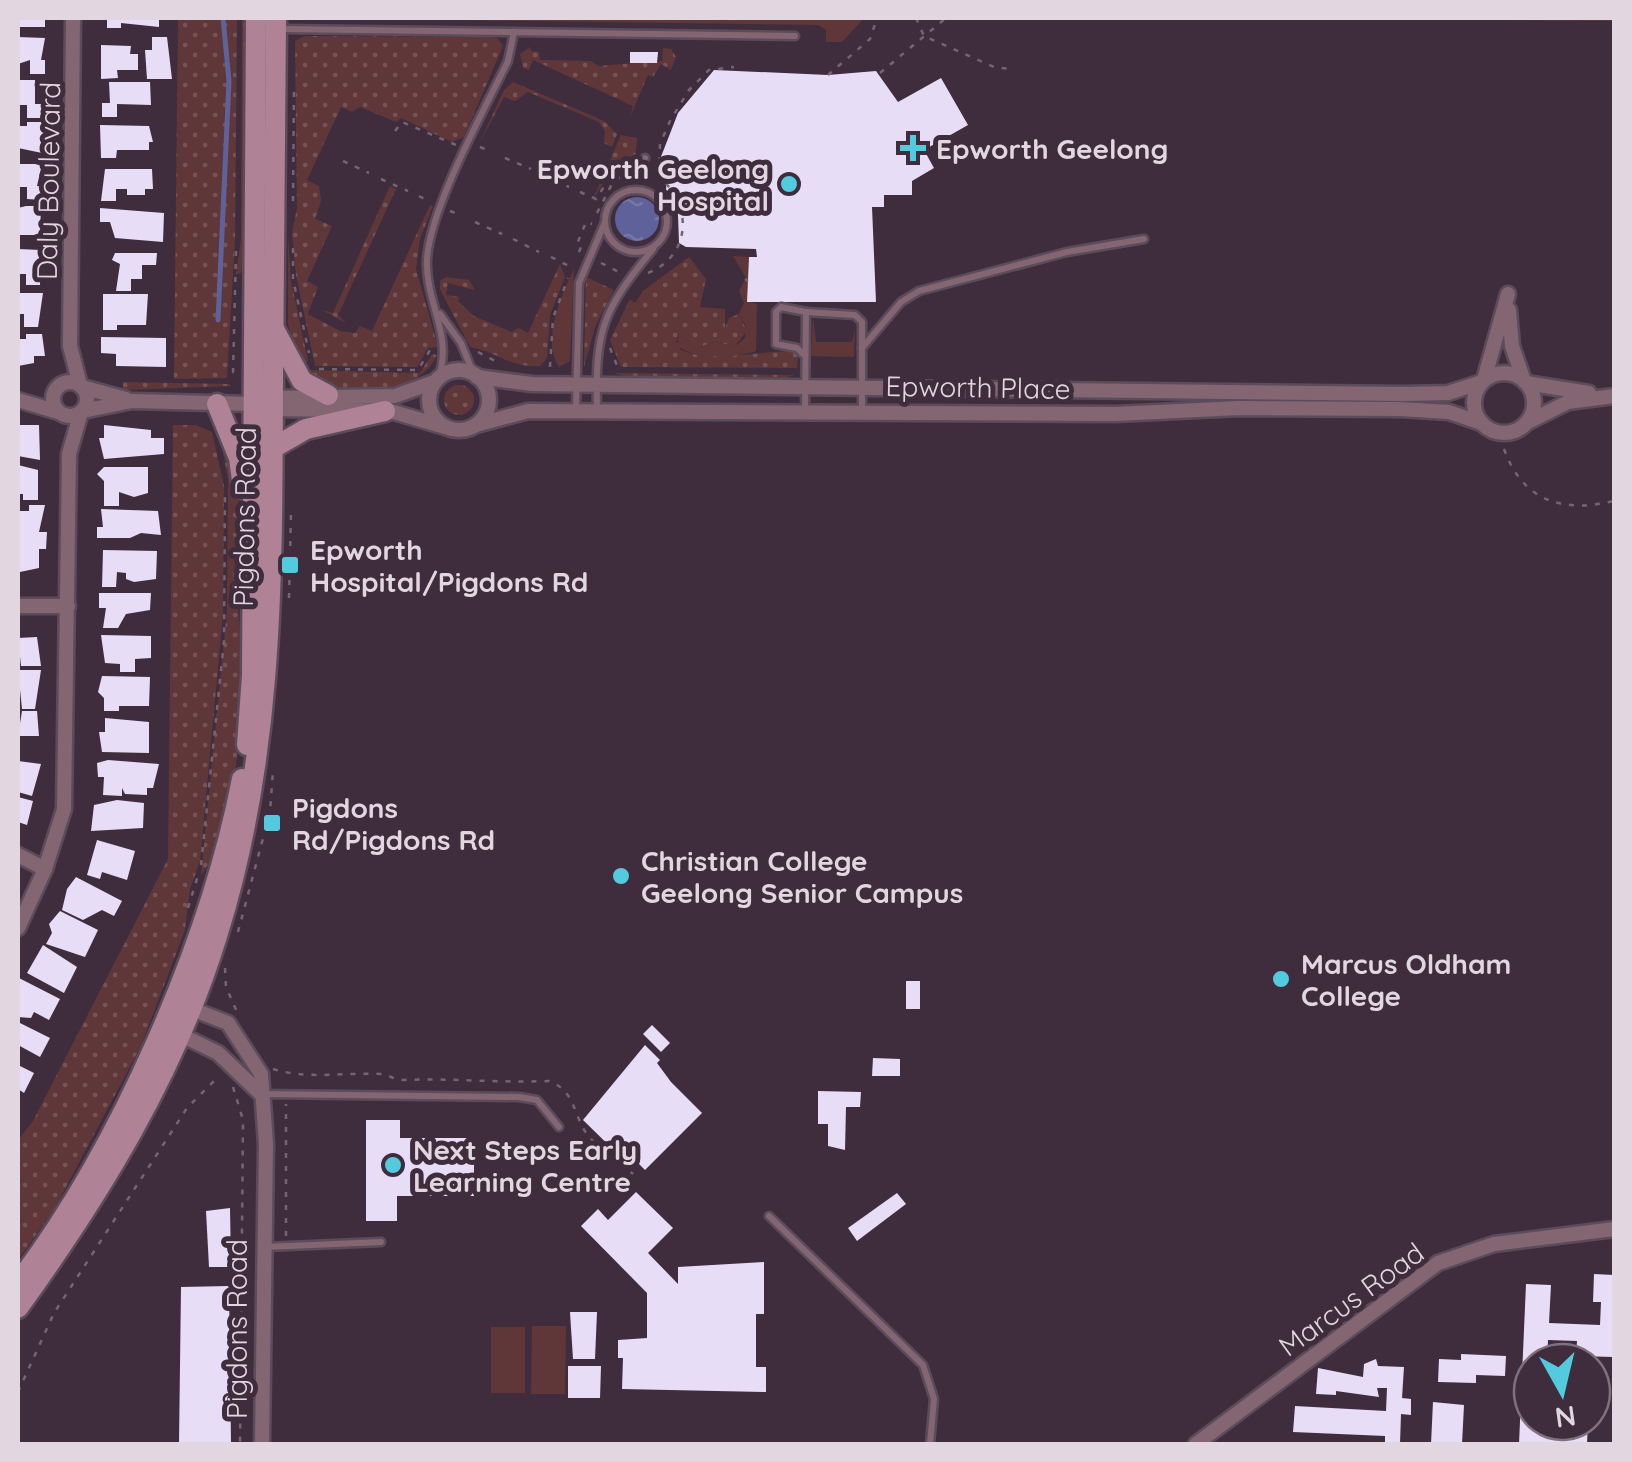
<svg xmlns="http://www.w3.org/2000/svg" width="1632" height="1462" viewBox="0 0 1632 1462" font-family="Quicksand,sans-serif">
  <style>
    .grass { fill: url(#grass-dots) }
    .green { fill: #5f3739 }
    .water { fill: url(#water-ripples) }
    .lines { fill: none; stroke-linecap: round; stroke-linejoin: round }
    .stream { stroke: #5f619a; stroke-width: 5 }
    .building { fill: #e8ddf7 }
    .lane-casing { stroke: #5c4b5b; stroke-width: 11 }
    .street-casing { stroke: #5c4b5b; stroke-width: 19 }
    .secondary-casing { stroke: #5c4b5b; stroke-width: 25 }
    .path { stroke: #756574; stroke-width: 2.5; stroke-dasharray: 5 8; stroke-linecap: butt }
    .lane { stroke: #836672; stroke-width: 6 }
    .street { stroke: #836672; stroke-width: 14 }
    .secondary { stroke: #af8295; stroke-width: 20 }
    .poi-dot { fill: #54cade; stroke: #3f2d3e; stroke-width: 4 }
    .labels { text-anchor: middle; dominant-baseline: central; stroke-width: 10; stroke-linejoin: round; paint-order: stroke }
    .poi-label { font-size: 28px; font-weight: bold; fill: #e2d6e1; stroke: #3f2d3e; text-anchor: start }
    .street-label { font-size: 28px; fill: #e2d6e1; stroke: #3f2d3e }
  </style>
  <defs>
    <pattern id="grass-dots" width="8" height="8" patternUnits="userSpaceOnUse" patternTransform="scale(2.5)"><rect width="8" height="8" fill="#5f3739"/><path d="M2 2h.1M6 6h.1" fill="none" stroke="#765355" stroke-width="1.8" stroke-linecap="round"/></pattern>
    <pattern id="water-ripples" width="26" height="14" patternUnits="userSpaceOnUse" patternTransform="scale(2.5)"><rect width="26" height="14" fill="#5f619a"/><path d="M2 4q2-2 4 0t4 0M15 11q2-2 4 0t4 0" fill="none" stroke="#7677a8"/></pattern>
  </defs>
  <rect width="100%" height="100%" fill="#3f2d3e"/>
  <g class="grass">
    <polygon points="178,18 237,18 235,239 227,378 174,379"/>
    <polygon points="242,18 249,18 248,242 241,273 236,274 241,240"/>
    <polygon points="1258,18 1614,18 1614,21"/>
    <polygon points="305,36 487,37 497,38 503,46 464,137 452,142 401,118 396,122 360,107 352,112 341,107 307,180 319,186 321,201 315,219 332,226 307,281 318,287 308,314 340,331 355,333 360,326 372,331 430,205 433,206 420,239 416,269 438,347 428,348 417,367 315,366 296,275 292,233 297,208 295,41"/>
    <polygon points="530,47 531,51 539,52 540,60 591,61 598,66 662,61 663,48 671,49 676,57 671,70 661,64 653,77 648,75 630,117 633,106 533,60 529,70 523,68 520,54"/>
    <polygon points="513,82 604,121 617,134 612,147 604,143 605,131 599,122 528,92 515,101 504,97 479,144 504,90"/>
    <polygon points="621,135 637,138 635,163 612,170 594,197"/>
    <polygon points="390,186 396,189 338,315 346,323 322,310 333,313"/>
    <polygon points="288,234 291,281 308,361 300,365 288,324"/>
    <path d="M689,257L706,279L700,307L725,309V329L729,318L739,314L747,331L735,346L713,342L696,349L679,334L676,342L681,350C709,363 761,351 794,351L798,355L797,368L621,367L610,340L630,299L635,303L643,291Z"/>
    <path d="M560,264L565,277L550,315L547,358L540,366C508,368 497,351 470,347L440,289V281L446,277L469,280L475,290L448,283L446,295L459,297L458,301L474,316L511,332L519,328L528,333Z"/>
    <polygon points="586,277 614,290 595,327 584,367"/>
    <path d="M432,354L437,355C418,398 334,403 303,370L420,373Z"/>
    <polygon points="615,373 794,375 785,378 627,377"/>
    <polygon points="123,382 229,384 231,386 123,390"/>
    <circle cx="459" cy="400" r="15"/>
    <polygon points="173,425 196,425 212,432 224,486 223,615 200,861 190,889 185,930 141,1046 55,1208 18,1260 18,1140 33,1121 168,859"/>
    <polygon points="225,438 239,491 238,608 245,680 236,765 223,825 213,859 201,875 227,610 228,480 221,440"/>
  </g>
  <g class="green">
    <polygon points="304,18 864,18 842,42 826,42 826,30 818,25"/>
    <path d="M733,256L749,257L747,301L757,304L756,351C736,358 692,360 677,345L679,334L696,349L713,342L735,346L745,338L746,326L739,314L744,303L739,291L746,278Z"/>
    <path d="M574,269L570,361L559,367C541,341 561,295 574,269Z"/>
    <polygon points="813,316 816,342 852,342 855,329 854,357 811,356"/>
    <polygon points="532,1326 566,1326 565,1394 531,1394"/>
    <rect x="491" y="1327" width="34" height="66"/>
  </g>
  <circle class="water" cx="637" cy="219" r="22"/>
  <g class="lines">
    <polyline class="stream" points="218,320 229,81 223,18"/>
  </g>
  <g class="building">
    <rect x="18" y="18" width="27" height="9"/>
    <polygon points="107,18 159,18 159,27 121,23 121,28 107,28"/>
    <polygon points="18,37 45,38 41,60 45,60 45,74 30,74 30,60 18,64"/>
    <polygon points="152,37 167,37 172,79 147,79 145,50 152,50"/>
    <polygon points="101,45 131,46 130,54 138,54 138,70 117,70 118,78 101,79"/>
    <polygon points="630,52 658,52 657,63 630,63"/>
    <polygon points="714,70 828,75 876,71 898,102 941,78 968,125 924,150 934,168 912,181 912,195 884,195 884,207 872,207 876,302 747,302 749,257 757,257 756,249 686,247 679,243 678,215 666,190 667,176 657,167 678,113"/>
    <polygon points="18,80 35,80 35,104 42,104 42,118 27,118 27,105 18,105"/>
    <polygon points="109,82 150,82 151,105 117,104 117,117 102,117 102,103 110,103"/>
    <polygon points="27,122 44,122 42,153 18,148 18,126 27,126"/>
    <polygon points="100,125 149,126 153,142 149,142 149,150 117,150 116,158 101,158"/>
    <polygon points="18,164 42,164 37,186 43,186 42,200 27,199 27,187 18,187"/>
    <polygon points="105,169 152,169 153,189 145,189 145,195 127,195 127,189 116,189 116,201 101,201"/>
    <polygon points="26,206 41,206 40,235 18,235 18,208"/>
    <polygon points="100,208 164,213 163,242 115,238 110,222 100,222"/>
    <polygon points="18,249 41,250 40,285 26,285 26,274 18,274"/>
    <polygon points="115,253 157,253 156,265 142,265 142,279 131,279 131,291 116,291 120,264 112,260"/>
    <polygon points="18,293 43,293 38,327 24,327 24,314 18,314"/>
    <polygon points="103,294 148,294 146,325 117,325 117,330 103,330"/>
    <polygon points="26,334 42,334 45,356 34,356 34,363 18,366 18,339 26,339"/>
    <polygon points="101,337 166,338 166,367 116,366 116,354 101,353"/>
    <polygon points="19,425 39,425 40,460 18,456"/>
    <polygon points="104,425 151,430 151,438 164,438 164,454 104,459 99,438 104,438"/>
    <polygon points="18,465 38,470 38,500 23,500 23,494 18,494"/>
    <polygon points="104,467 148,467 148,493 134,497 119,492 119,506 104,506 104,481 97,474"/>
    <polygon points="29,505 45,505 39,532 47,532 46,549 39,549 39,568 20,572 20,511 29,511"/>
    <polygon points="101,509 158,511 161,535 141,533 130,538 97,538 97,527 103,527"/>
    <polygon points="103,550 157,551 156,579 134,582 126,579 126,573 117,572 116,587 102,587"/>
    <polygon points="99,593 151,593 150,610 126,614 118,628 103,628 106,608 99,608"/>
    <polygon points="101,635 151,636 151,658 135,659 135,672 120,672 120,664 105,663"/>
    <polygon points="37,637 41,666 21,666 18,638"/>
    <polygon points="18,670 41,670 35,709 22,709"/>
    <polygon points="102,676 150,677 149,706 119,706 119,711 104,711 104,698 98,692"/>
    <polygon points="22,711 37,711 39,736 18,736"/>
    <polygon points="105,718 149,722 149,753 102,752 99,732 105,732"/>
    <polygon points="108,760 159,764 153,788 147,788 147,795 125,794 122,788 122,796 103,795 104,777 98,777 97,763"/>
    <polygon points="18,761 41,764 32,796 18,792"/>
    <polygon points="18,797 33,801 27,825 18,822"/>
    <polygon points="117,800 144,803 143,828 91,831 94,805"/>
    <polygon points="97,840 135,851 127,880 102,872 100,879 87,875"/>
    <polygon points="76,877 122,901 114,916 102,910 83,920 62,910 67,889"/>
    <polygon points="60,911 98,930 85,957 46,944 52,933 49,924"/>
    <polygon points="43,945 77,967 64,993 27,973"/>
    <polygon points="19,978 60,999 49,1020 34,1012 31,1018 18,1017"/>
    <rect x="906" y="981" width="14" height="28"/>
    <polygon points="18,1022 50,1038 40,1057 18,1045"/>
    <polygon points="652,1025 670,1043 661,1052 643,1034"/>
    <polygon points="645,1045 660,1060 657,1063 671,1082 702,1113 645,1170 637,1162 632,1168 583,1120"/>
    <polygon points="873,1058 900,1059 900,1076 872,1076"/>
    <polygon points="18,1065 34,1073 24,1093 18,1089"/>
    <polygon points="818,1091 861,1092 860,1107 846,1107 845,1150 828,1146 828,1124 818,1124"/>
    <polygon points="366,1120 400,1120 400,1138 474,1138 474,1196 397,1196 397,1221 366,1221"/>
    <polygon points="636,1192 673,1228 648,1253 678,1284 678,1267 764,1262 764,1314 756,1314 756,1367 766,1367 766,1392 622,1389 623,1358 618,1358 618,1340 647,1338 647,1293 581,1226 598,1209 608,1220"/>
    <polygon points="897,1193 906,1204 857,1241 848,1228"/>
    <polygon points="230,1208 231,1267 209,1267 206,1211"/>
    <polygon points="1594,1274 1614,1275 1614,1357 1576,1356 1577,1341 1548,1340 1547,1362 1532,1362 1532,1422 1588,1422 1587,1444 1519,1444 1526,1284 1551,1285 1549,1323 1600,1325 1601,1302 1593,1302"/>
    <polygon points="229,1286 231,1444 179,1444 181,1287"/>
    <polygon points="570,1312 597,1312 595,1359 573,1359"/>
    <polygon points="1461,1354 1506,1356 1505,1376 1476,1375 1476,1383 1438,1382 1439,1359 1461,1360"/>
    <polygon points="1376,1359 1378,1366 1404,1367 1402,1398 1411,1399 1411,1415 1401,1414 1400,1444 1385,1444 1385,1436 1293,1432 1295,1406 1386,1411 1387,1388 1377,1388 1379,1397 1336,1391 1336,1395 1316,1394 1318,1368 1363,1377 1364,1364"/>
    <polygon points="568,1366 601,1366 600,1398 568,1398"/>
    <polygon points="1433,1402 1464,1405 1462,1444 1431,1444"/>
  </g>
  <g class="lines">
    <g class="lane-casing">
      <g id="lane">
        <polyline points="282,29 795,36"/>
        <polyline points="644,161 645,158"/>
        <circle cx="636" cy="221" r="31"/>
        <polyline points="806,312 855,315 862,322 862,410"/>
        <polyline points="440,314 461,343 474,375"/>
        <polyline points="862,348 901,302 919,291 1067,252 1144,239"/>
        <polyline points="805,356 797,348 776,344 776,312 781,307 806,312 805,409"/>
        <path d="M438,379C454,336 425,302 427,260C429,210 485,108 508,61L514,32"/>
        <polyline points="576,409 579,283 605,222"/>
        <path d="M597,410C595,330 602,311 653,249"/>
        <polyline points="262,1094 519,1097 537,1100 559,1127"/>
        <polyline points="769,1216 923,1365 934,1399 930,1444"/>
        <polyline points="265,1247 381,1242"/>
      </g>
    </g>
    <g class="street-casing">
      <g id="street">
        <polyline points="73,18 70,346 80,385"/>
        <polyline points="1509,310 1512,346 1524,381"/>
        <circle cx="459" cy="400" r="30"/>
        <circle cx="1504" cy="403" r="30"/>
        <polyline points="477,377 532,384 1403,394 1448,393 1482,382"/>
        <polyline points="1484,380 1508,294"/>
        <circle cx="70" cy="399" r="17"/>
        <polyline points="1526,383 1589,393"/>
        <polyline points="82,387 126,399"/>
        <polyline points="269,398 395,396 434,382"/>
        <polyline points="18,400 58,412"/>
        <polyline points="83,411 132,401 254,404 273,409 390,411 445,427"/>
        <polyline points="1530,421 1568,402 1614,396"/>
        <polyline points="476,425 528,411 1116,414 1239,408 1400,409 1449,412 1481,423"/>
        <polyline points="18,606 68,606"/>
        <polyline points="18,855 45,869"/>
        <polyline points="18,928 45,869 64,809 69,454 81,412"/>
        <polyline points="184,1006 228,1023 261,1074 266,1144 262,1444"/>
        <polyline points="173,1031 218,1053 261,1094"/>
        <polyline points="1196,1444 1438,1263 1494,1244 1614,1229"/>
      </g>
    </g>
    <g class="secondary-casing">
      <g id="secondary">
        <polyline points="274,329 302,381 328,395"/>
        <polyline points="217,404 239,458 243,488"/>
        <polyline points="273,448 306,429 385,411"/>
        <polyline points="247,745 252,675 256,18"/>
        <path d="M18,1283C120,1149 210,944 242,779"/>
        <path d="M18,1308C101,1193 175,1073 217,936C275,752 272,572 273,381C274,260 275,139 276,18"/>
      </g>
    </g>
    <g class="path">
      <polyline points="916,18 924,36 994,67 1010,69"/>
      <polyline points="880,73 946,18"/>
      <polyline points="828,75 870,39 877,18"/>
      <polyline points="395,131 402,122 456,145"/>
      <polyline points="480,147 492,152"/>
      <polyline points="505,158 531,169"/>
      <polyline points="343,161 369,173"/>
      <polyline points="543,175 569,187"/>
      <polyline points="659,175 660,144 670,121 689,90 709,70 734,67"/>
      <polyline points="381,179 408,191"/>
      <polyline points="580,192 596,199 612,174 636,167"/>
      <polyline points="419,196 428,201"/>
      <polyline points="293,201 294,84"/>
      <polyline points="450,211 462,216"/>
      <polyline points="597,213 614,180 637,171"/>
      <polyline points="475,222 502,234"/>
      <polyline points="513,239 539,252"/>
      <polyline points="293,248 293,279 309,353"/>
      <polyline points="236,251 233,372 238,373"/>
      <polyline points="579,252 581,247 577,244 586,222 592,224"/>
      <polyline points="551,257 571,267"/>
      <polyline points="601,263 621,273"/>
      <path d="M648,273C697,253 691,194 650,171"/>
      <polyline points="745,279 748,281"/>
      <polyline points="610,348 618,368"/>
      <polyline points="478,352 501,364"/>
      <polyline points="550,367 553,318 568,278"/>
      <polyline points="319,369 418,370 430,350"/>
      <path d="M1504,449C1523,502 1563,513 1614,501"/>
      <polyline points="289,598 291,512"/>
      <polyline points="201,865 224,641 225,494"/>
      <polyline points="188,908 199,872"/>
      <polyline points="238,932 270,812 273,770"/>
      <polyline points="225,968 226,987 237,1012"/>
      <path d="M273,1069C309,1080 345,1072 381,1074C389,1075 395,1080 403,1080C451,1078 499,1083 549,1081C577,1091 573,1119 590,1138C604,1153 618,1161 633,1174"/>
      <polyline points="233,1087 243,1120 240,1444"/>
      <polyline points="286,1236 286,1104"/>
      <polyline points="18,1392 54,1313 187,1108 219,1076"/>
    </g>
    <use href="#lane" class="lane"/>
    <use href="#street" class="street"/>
    <use href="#secondary" class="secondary"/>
  </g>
  <g class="poi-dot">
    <path d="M908 133h10v10h10v10h-10v10h-10v-10h-10v-10h10z"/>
    <circle cx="789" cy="184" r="10"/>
    <rect x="280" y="555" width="20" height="20" rx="5"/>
    <rect x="262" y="813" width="20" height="20" rx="5"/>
    <circle cx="621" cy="876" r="10"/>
    <circle cx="1281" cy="979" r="10"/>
    <circle cx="393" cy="1165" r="10"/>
  </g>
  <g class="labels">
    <g class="poi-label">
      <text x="936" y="148">Epworth Geelong</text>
      <text x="769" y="168" text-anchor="end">Epworth Geelong<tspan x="769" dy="32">Hospital</tspan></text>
      <text x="310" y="549">Epworth<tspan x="310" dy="32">Hospital/Pigdons Rd</tspan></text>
      <text x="292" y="807">Pigdons<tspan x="292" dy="32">Rd/Pigdons Rd</tspan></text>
      <text x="641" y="860">Christian College<tspan x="641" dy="32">Geelong Senior Campus</tspan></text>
      <text x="1301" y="963">Marcus Oldham<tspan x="1301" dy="32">College</tspan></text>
      <text x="413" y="1149">Next Steps Early<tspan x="413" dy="32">Learning Centre</tspan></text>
    </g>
    <g class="street-label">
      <text transform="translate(48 181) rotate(-89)">Daly Boulevard</text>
      <text transform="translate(978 387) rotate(1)">Epworth Place</text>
      <text transform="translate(244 517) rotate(-89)">Pigdons Road</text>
      <text transform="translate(1351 1299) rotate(-36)">Marcus Road</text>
      <text transform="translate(236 1329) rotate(-90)">Pigdons Road</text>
    </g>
  </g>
  <rect width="1632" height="1462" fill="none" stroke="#e2d6e1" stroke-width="40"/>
  <g transform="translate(1562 1392) rotate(172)"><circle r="48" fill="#3f2d3e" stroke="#80717f" stroke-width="2.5"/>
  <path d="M0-8L18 38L0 25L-18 38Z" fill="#54cade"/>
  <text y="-15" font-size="28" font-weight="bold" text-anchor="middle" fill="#e2d6e1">N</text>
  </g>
</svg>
